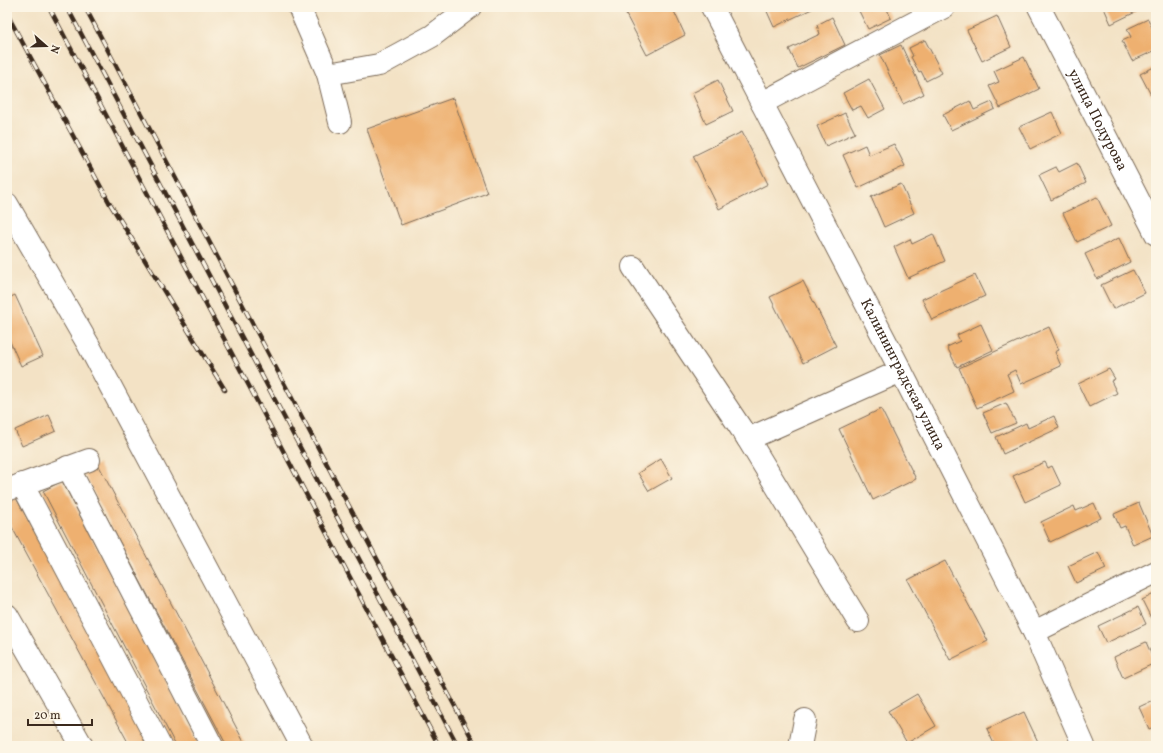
<svg xmlns="http://www.w3.org/2000/svg" width="1163" height="753" viewBox="0 0 1163 753" font-family="Vollkorn,serif">
  <style>
    .building { fill: #eeb06f }
    .lines { fill: none; stroke-linecap: round; stroke-linejoin: round }
    .minor-casing { stroke: #7b6a58; stroke-width: 24 }
    .minor { stroke: #fff; stroke-width: 22 }
    .rail-casing { stroke: #3b2a1e; stroke-width: 4.5 }
    .rail { stroke: #fcf5e5; stroke-width: 3; stroke-dasharray: 9; stroke-linecap: butt }
    .labels { text-anchor: middle; dominant-baseline: central; stroke-width: 3.5; stroke-linejoin: round; paint-order: stroke }
    .street-label { font-size: 15px; fill: #3b2a1e; stroke: #fcf5e5 }
  </style>
  <rect width="100%" height="100%" fill="#fcf5e5"/>
  <filter id="ink" filterUnits="userSpaceOnUse"><feTurbulence type="fractalNoise" baseFrequency=".025" numOctaves="2"/><feDisplacementMap in="SourceGraphic" scale="8" xChannelSelector="R" yChannelSelector="G"/><feConvolveMatrix kernelMatrix="1 2 1 2 8 2 1 2 1" color-interpolation-filters="sRGB"/></filter>
  <filter id="wash" filterUnits="userSpaceOnUse"><feTurbulence type="fractalNoise" baseFrequency=".012" numOctaves="4" result="noise"/><feDisplacementMap in="SourceGraphic" scale="16" xChannelSelector="R" yChannelSelector="G"/><feGaussianBlur stdDeviation="0.9" result="paint"/><feColorMatrix in="noise" values="0 0 0 0 0 0 0 0 0 0 0 0 0 0 0 0 0 1.4 0 .05"/><feComposite in="paint" operator="in"/></filter>
  <g filter="url(#wash)">
    <rect width="100%" height="100%" fill="#f3e2c5"/>
    <g id="blocks">
      <g class="building">
        <polygon points="622,7 672,7 685,35 647,55"/>
        <polygon points="765,7 816,7 774,27"/>
        <polygon points="857,7 886,7 891,18 868,29"/>
        <polygon points="1107,7 1146,7 1111,24 1104,8"/>
        <polygon points="997,16 1011,47 982,61 967,30"/>
        <polygon points="832,17 845,45 798,68 789,49 820,34 817,25"/>
        <polygon points="1148,19 1156,36 1156,50 1132,61 1122,41 1131,37 1127,29"/>
        <polygon points="925,40 942,73 926,81 921,71 919,72 911,57 913,56 909,48"/>
        <polygon points="901,45 924,94 903,104 880,55"/>
        <polygon points="1024,57 1039,89 1000,108 989,86 999,82 994,71"/>
        <polygon points="1156,66 1156,92 1151,95 1140,74"/>
        <polygon points="869,79 885,109 868,118 861,106 852,110 843,93"/>
        <polygon points="718,80 733,111 706,124 692,93"/>
        <polygon points="453,98 487,193 401,225 367,129"/>
        <polygon points="970,101 974,110 992,102 995,109 951,130 943,115"/>
        <polygon points="1052,112 1062,133 1030,149 1019,127"/>
        <polygon points="845,113 855,133 826,146 817,126"/>
        <polygon points="742,132 768,184 719,209 693,156"/>
        <polygon points="894,144 905,166 858,188 843,155 865,145 869,155"/>
        <polygon points="1077,163 1086,183 1051,200 1039,175 1056,167 1059,172"/>
        <polygon points="901,184 914,213 884,227 871,197"/>
        <polygon points="1097,197 1111,226 1077,242 1063,213"/>
        <polygon points="933,234 945,261 908,278 894,247 910,239 912,244"/>
        <polygon points="1119,238 1130,262 1097,279 1085,254"/>
        <polygon points="1133,270 1145,293 1113,309 1101,285"/>
        <polygon points="975,275 985,296 932,320 922,299"/>
        <polygon points="803,281 836,346 803,363 770,297"/>
        <polygon points="15,295 43,356 21,366 7,335 7,299"/>
        <polygon points="981,324 993,350 957,367 947,347 960,341 957,335"/>
        <polygon points="1049,327 1059,350 1055,352 1061,366 1021,384 1015,370 1007,374 1014,391 977,408 959,368"/>
        <polygon points="1109,369 1115,379 1111,381 1117,393 1089,407 1078,384"/>
        <polygon points="1006,403 1016,423 992,433 983,413"/>
        <polygon points="881,409 916,479 873,500 839,429"/>
        <polygon points="49,415 56,431 22,446 15,430"/>
        <polygon points="1054,416 1059,428 1003,454 996,437 1026,423 1028,428"/>
        <polygon points="661,459 672,478 649,491 638,473"/>
        <polygon points="1045,462 1048,468 1052,466 1061,485 1025,502 1013,476"/>
        <polygon points="98,464 246,746 227,746 83,472"/>
        <polygon points="62,481 200,746 176,746 43,491"/>
        <polygon points="16,498 150,746 130,746 7,518 7,503"/>
        <polygon points="1094,503 1101,518 1050,542 1041,522 1074,506 1076,511"/>
        <polygon points="1139,503 1153,536 1133,545 1125,526 1120,528 1114,514"/>
        <polygon points="1098,552 1106,569 1076,583 1068,566"/>
        <polygon points="945,561 988,641 950,660 908,580"/>
        <polygon points="1156,593 1156,618 1152,620 1142,600"/>
        <polygon points="1138,607 1146,624 1106,643 1098,626"/>
        <polygon points="1146,642 1155,663 1123,678 1114,657"/>
        <polygon points="917,694 936,726 907,743 888,711"/>
        <polygon points="1156,699 1156,726 1149,729 1139,707"/>
        <polygon points="1024,712 1040,746 995,746 987,729"/>
      </g>
    </g>
  </g>
  <g filter="url(#ink)">
    <use href="#blocks" fill-opacity="0" stroke="#7b6a58" stroke-width="1"/>
    <g class="lines">
      <g class="minor-casing">
        <g id="minor">
          <polyline points="299,7 328,74 379,65 432,36 470,7"/>
          <path id="s1" d="M712,7L901,371L1034,632L1084,746"/>
          <path id="s2" d="M1039,7L1156,234"/>
          <polyline points="328,74 340,122"/>
          <polyline points="762,103 944,7"/>
          <polyline points="7,204 88,344 302,746"/>
          <polyline points="633,267 748,439 901,371"/>
          <polyline points="748,439 858,621"/>
          <polyline points="68,467 212,746"/>
          <polyline points="22,484 160,746"/>
          <polyline points="7,490 89,460"/>
          <polyline points="7,615 82,746"/>
          <polyline points="1034,632 1156,572"/>
          <polyline points="800,746 805,720"/>
        </g>
      </g>
      <use href="#minor" class="minor"/>
      <g class="rail-casing">
        <g id="rail">
          <polyline points="49,7 439,746"/>
          <polyline points="67,7 458,746"/>
          <polyline points="85,7 476,746"/>
          <polyline points="7,14 109,202 225,390"/>
        </g>
      </g>
      <use href="#rail" class="rail"/>
    </g>
  </g>
  <g class="labels">
    <g class="street-label">
      <text stroke="none"><textPath href="#s2" startOffset="127">улица Подурова</textPath></text>
      <text stroke="none"><textPath href="#s1" startOffset="414">Калининградская улица</textPath></text>
    </g>
  </g>
  <rect width="1163" height="753" fill="none" stroke="#fcf5e5" stroke-width="24"/>
  <g transform="translate(46 46) rotate(110)" stroke="#fcf5e5" stroke-width="3" paint-order="stroke">
  <path d="M0-3L7 15L0 10L-7 15Z" fill="#3b2a1e"/>
  <text y="-6" font-size="11" font-weight="bold" text-anchor="middle" fill="#3b2a1e">N</text>
  </g>
  <path d="M28 719v6h64v-6" fill="none" stroke="#3b2a1e" stroke-width="2"/>
  <text x="34" y="719" font-size="12" fill="#3b2a1e" stroke="#fcf5e5" stroke-width="3" paint-order="stroke">20 m</text>
</svg>
